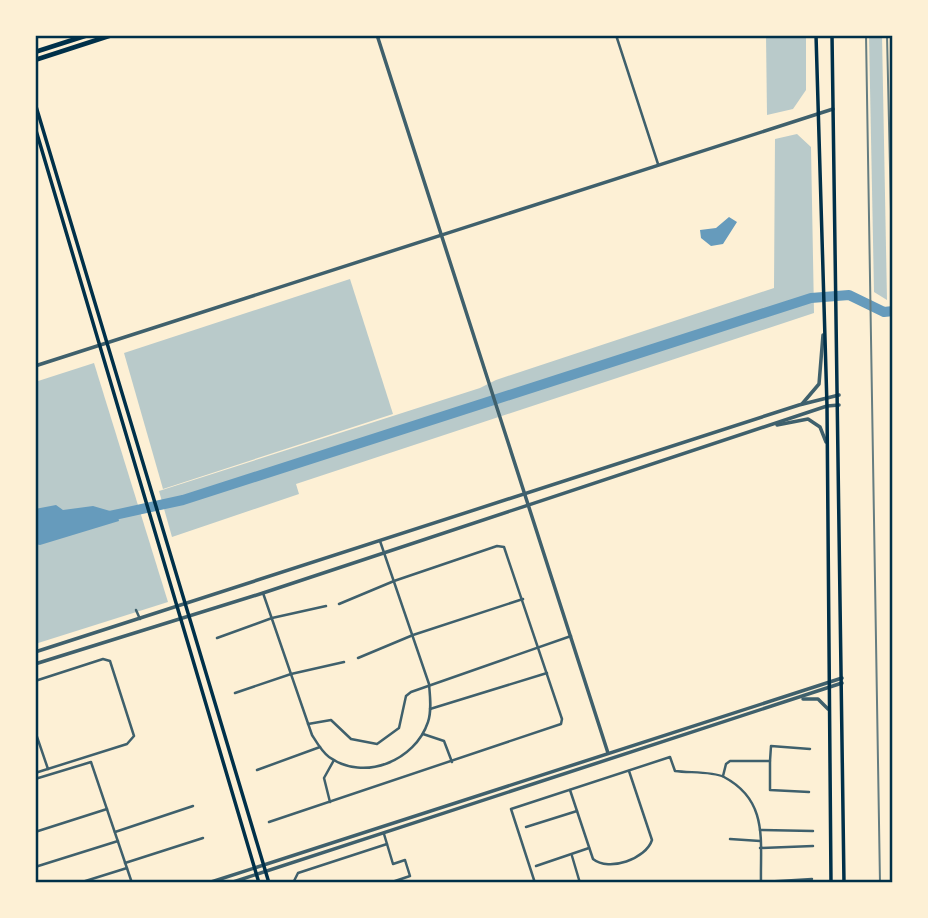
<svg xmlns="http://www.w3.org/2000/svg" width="928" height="918" viewBox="0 0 928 918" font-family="'DM Sans',sans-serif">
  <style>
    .green { fill: #b9caca }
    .water { fill: #669bbc }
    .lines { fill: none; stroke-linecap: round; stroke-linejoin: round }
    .river { stroke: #669bbc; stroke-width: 10 }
    .minor { stroke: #3f606c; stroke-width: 2.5 }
    .tertiary { stroke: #3f606c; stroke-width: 3.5 }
    .secondary { stroke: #003049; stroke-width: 3.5 }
    .primary { stroke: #003049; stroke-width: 4.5 }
    .rail { stroke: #657d81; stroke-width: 2 }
    .neatline { fill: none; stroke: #003049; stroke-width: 2.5 }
  </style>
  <rect width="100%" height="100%" fill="#fdf0d5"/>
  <g class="green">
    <polygon points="766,35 806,35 806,90 793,109 767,115"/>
    <polygon points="869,35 882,35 887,300 874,292"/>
    <polygon points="797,134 811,147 814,313 296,484 299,494 172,537 159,491 480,388 496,380 774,288 775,139"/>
    <polygon points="350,279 393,414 163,489 124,353"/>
    <polygon points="94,363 168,602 35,644 35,382"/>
  </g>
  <g class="water">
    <polygon points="729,217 737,222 723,244 711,246 701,238 700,230 716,228"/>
    <polygon points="56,505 63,510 93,506 117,513 119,521 40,545 35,544 35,509"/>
  </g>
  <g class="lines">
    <polyline class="river" points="105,517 183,500 811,298 849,295 884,312 893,311"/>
    <g class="minor">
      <polyline points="616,35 658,164"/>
      <path d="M263,593L312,735C317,743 322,752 329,757C364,782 415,761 428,722C432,710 430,696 429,684L380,541"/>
      <polyline points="136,610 140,619"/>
      <polyline points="217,638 272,618 326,606"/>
      <polyline points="358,658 413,635 523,599"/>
      <polyline points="35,681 103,659 110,661 134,736 127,744 35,773"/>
      <polyline points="235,693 291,674 344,662"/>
      <polyline points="430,709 547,673"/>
      <polyline points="308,724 331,720 351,739 377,744 399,728 406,696 411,692 571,636"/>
      <polyline points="35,731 48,769"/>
      <polyline points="423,734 444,741 452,762"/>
      <polyline points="770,761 770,790 809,792"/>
      <polyline points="257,770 320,747"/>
      <polyline points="723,776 726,764 730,761 770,761 771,746 810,749"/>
      <polyline points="35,779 91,762 132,883"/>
      <path d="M570,790L593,859C609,872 646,859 652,840L629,771"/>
      <polyline points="330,802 324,778 334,760"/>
      <polyline points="269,822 561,724 562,719 504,547 497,546 394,581 339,604"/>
      <polyline points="526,827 577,811"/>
      <polyline points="760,830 813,831"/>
      <polyline points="35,832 107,809"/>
      <polyline points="115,832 193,806"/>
      <polyline points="384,834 393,864 405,860 410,876 389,883"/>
      <polyline points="730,839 760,841"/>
      <polyline points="760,848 813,846"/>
      <polyline points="572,856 580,883"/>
      <polyline points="125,863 203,838"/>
      <polyline points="536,866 589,848"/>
      <polyline points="35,867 118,841"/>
      <polyline points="35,875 37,883"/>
      <polyline points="761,882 812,879"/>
      <polyline points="79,883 127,868"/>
      <polyline points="293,883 298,873 387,844"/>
      <path d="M535,883L511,809L670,757L675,771C689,773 712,771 724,777C769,801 760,841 761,883"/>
    </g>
    <g class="tertiary">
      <polyline points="377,35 608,753"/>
      <polyline points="35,366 833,109"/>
      <polyline points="802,404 819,384 823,335"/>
      <polyline points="777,425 808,419 820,427 826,442"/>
      <polyline points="35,652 799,405 839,395"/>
      <polyline points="35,664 263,593 827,406 839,405"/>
      <polyline points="803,699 818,699 828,709"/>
      <polyline points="208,883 842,678"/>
      <polyline points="230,883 842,683"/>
    </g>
    <g class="secondary">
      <polyline points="816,35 827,406 831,883"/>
      <polyline points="832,35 844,883"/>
      <polyline points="35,103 269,883"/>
      <polyline points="35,127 259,883"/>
    </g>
    <g class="primary">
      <polyline points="35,52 88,35"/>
      <polyline points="35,60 112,35"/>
    </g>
    <g class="rail">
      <polyline points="866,35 880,883"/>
      <polyline points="887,35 893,299"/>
    </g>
  </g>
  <rect width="928" height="918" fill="none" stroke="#fdf0d5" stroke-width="74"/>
  <rect x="37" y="37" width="854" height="844" class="neatline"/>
</svg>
